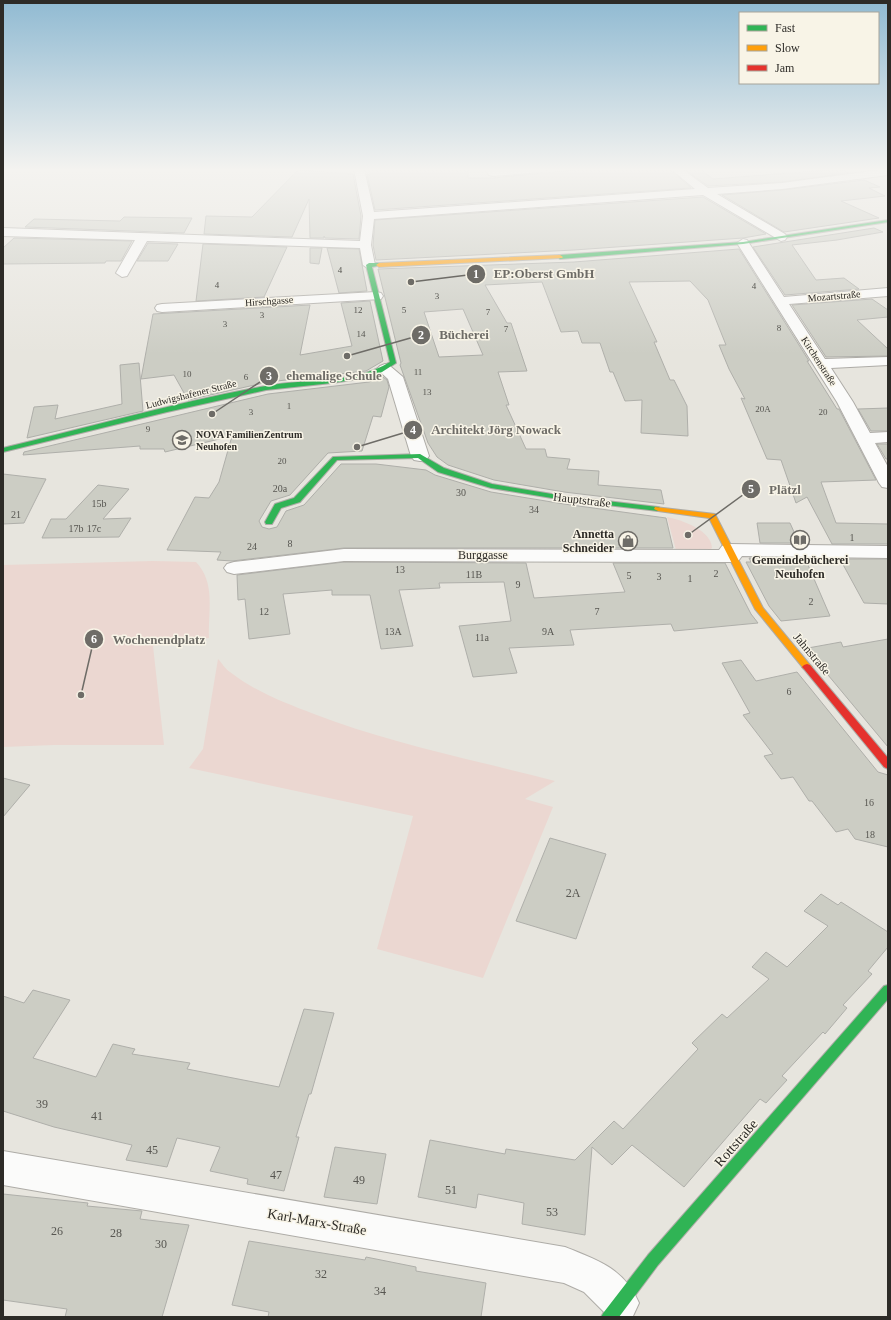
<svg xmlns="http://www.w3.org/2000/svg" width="891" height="1320" viewBox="0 0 891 1320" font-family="Georgia,serif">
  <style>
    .green { fill: #ebd7d1 }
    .building { fill: #cccdc4; stroke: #afafaa; fill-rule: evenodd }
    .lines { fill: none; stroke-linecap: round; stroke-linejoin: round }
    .street-casing { stroke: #aeaca7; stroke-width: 2 }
    .fast-casing { stroke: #aeaca7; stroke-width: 2 }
    .slow-casing { stroke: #aeaca7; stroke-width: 2 }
    .jam-casing { stroke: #aeaca7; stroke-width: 2 }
    .street { fill: #fbfbfa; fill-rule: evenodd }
    .fast { fill: #30b455; fill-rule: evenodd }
    .slow { fill: #ff9f0a; fill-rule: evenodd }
    .jam { fill: #e5322d; fill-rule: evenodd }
    .labels { text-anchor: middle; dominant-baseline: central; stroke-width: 3; stroke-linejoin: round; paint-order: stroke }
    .far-number-label { font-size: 9px; fill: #575651 }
    .far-street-label { font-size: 10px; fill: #2d2b27; stroke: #f8f4e7 }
    .far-poi-label { font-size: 10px; font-weight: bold; fill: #2d2b27; stroke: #f8f4e7; text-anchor: start }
    .number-label { font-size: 10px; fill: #575651 }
    .street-label { font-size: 12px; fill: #2d2b27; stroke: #f8f4e7 }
    .poi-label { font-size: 12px; font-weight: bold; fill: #2d2b27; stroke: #f8f4e7; text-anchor: end }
    .near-number-label { font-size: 12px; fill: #575651 }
    .near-street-label { font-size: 14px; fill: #2d2b27; stroke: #f8f4e7 }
    .leader { fill: none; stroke: #6e6c67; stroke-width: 1.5 }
    .callout-dot { fill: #6e6c67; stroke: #f8f4e7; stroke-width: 1.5 }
    .mark-label { font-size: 12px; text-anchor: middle; font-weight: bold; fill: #fff }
    .callout-label { font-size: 13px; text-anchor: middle; font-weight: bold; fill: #6e6c67; stroke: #f8f4e7; stroke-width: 3; stroke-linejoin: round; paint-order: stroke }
  </style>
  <rect width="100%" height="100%" fill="#e7e5de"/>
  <g class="green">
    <path d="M667,517C682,520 711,530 712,548L709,550H676Z"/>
    <path d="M153,561L196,562C216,583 208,611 209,638L153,646L164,745H54L3,747V565Z"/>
    <path d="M218,659C222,663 225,669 230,672C254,691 285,703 314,714C392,744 475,760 555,781L525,799L553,807L483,978L377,949L413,816L189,768L203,749Z"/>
  </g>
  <g class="building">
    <polygon points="367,169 468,169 468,178 493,178 585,169 670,169 691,188 375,210 367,174 370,175"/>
    <polygon points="684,169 700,169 713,179 841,169 849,173 782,182 708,186"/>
    <polygon points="298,170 353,174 361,216 359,239 325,238 324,236 324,238 310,238 309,199 292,237 204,234 206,216 252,217"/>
    <polygon points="864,180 880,187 869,188 885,196 841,201 879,218 784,232 722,195 782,190"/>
    <polygon points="703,197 766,234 743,238 574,250 376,260 373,245 375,220"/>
    <polygon points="124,217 192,218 184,233 25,227 34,219 120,221"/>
    <polygon points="874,228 883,232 837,240 792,245 816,280 844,278 859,289 785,295 753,247"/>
    <polygon points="14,238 132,241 121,261 106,261 105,263 3,264 3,248"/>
    <polygon points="148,243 178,244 168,261 137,261"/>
    <polygon points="203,244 287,247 264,297 196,301"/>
    <polygon points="310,248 322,248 319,264 310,263"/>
    <polygon points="327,248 359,249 367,291 339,293"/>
    <path d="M739,249L809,361H807L837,409H839L876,480L821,482L836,523L888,524V544H832L807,497L796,503L781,460L767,459L741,398L745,399L729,369L719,345H726L708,300L690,281L629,282L657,342H654L670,380H674L687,406L688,436L641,433L642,400L625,401L613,372H610L600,343H582L578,331L561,332L542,282L485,285L507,323H511L527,371L498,372L509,405H506L526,449H545L547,457L570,459L567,469L599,471L598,485L661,490L664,504L564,492L494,480L448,465L437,457L428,443L400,365L401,363L378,269L574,262ZM463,309L483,355L439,357L424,312Z"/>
    <polygon points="872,299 888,310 888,317 857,320 888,349 888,356 826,357 792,305"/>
    <polygon points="370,301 383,361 366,371 268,382 188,400 174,375 141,379 153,314 310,305 300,355 352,346 341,303"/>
    <polygon points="139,363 143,411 27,438 34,407 58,405 55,419 122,404 120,365"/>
    <polygon points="383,377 387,380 389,387 381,417 373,416 362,451 328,453 290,495 271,501 259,521 262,527 269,529 277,527 286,511 304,505 341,464 376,464 426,470 435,475 491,492 564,504 666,518 673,548 344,548 232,561 217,560 221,552 167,550 195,497 209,498 219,482 232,436 165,452 164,449 140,449 140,446 23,455 24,452 268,394 369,382"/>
    <polygon points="888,408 888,431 871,431 858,409"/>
    <polygon points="877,444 888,444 888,459 886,459"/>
    <polygon points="3,474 46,479 24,523 3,524"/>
    <polygon points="98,485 129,489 103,519 131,518 119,537 42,538 51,519 66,519"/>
    <polygon points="757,523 790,523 799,543 760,543"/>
    <polygon points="749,558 805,558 830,616 781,621 769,606 746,562 751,562"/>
    <polygon points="840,559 888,559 888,604 864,603"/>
    <polygon points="344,562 526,563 534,598 625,592 613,563 725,563 751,614 758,623 674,631 671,624 570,630 574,645 509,648 517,673 473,677 459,626 511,621 504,582 439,583 440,588 399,590 413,646 381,649 370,595 332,595 332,590 283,594 290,634 249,639 245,599 238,600 237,575"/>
    <polygon points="888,639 888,747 818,663 820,663 808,648 841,642 843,647"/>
    <polygon points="741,660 756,681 797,672 878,772 888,775 888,847 855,839 848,829 836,832 812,801 809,801 793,777 781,779 764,756 773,754 743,715 750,713 722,663"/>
    <polygon points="3,778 30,785 3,817"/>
    <polygon points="550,838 606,854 576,939 516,921"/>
    <polygon points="821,894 838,905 841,902 888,932 888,947 868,971 872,974 843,1005 847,1008 825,1034 823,1032 782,1076 787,1080 766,1103 760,1099 684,1187 632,1145 612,1165 592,1147 585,1235 522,1224 524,1203 478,1194 476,1208 418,1197 430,1140 505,1154 506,1149 575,1160 614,1121 623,1129 698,1049 692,1043 722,1014 727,1018 769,979 752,967 766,952 787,967 828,926 804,911"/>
    <polygon points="33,990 70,1000 33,1058 96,1077 113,1044 135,1049 132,1054 190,1063 187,1069 279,1087 304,1009 334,1013 311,1094 309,1094 296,1137 299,1137 284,1191 247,1184 248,1179 210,1171 220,1147 177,1138 167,1167 126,1160 132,1145 54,1127 3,1111 3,996 24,1003"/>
    <polygon points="335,1147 386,1154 377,1204 324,1197"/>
    <polygon points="3,1194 88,1203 87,1206 142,1211 140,1219 189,1225 162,1317 65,1317 67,1309 3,1300"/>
    <polygon points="249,1241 365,1260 366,1257 416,1267 416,1271 486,1283 481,1317 268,1317 269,1312 232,1305"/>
  </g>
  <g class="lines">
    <g class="street-casing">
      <g id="street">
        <polygon points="354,169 364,169 374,212 695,189 671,169 682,169 708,188 782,183 887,169 888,175 782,189 717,194 785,234 787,237 785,240 781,241 703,195 374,219 371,245 375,265 369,269 363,265 360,248 147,241 127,276 122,277 116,273 135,240 3,236 3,228 360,241 363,216"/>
        <polygon points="485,169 548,169 543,172 493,176 489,175"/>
        <polygon points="743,239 747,240 784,297 888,288 888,296 789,304 825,359 888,357 888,365 831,368 853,402 870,433 888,432 888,442 875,443 888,467 888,488 882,487 879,483 837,402 737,243"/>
        <polygon points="376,292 381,293 383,296 381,299 162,312 157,311 155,308 157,305 162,304"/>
        <polygon points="385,364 390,366 403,377 429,456 426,460 420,461 414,460 411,456 388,379 377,369 380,366"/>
        <polygon points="729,544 888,546 888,558 742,556 739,560 732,562 344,561 234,574 227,572 224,568 227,564 234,562 344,549 719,550 722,546"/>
        <path d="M3,1151L565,1247C597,1260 624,1268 639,1303L633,1316L609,1317L584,1292L564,1283L3,1185Z"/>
      </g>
    </g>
    <g class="fast-casing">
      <g id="fast">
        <polygon points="888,220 888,222 743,244 560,259 557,257 560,255 743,242"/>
        <path d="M369,263H379L382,265L372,267L396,363L382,372L366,378L332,383L266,390L167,412L3,452V448C90,427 178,402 266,386C308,378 352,385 390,362L366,265Z"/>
        <polygon points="420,454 444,468 492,484 564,496 658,507 662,509 658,511 564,500 491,488 438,472 418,458 337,460 300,502 281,508 272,524 266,524 265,522 275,504 294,498 333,457"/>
        <polygon points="888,985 888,999 658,1265 619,1317 601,1317 604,1312 648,1255 884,986"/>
      </g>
    </g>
    <g class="slow-casing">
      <g id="slow">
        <polygon points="560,255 563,257 562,258 379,267 376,265 379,263"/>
        <polygon points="655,507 715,514 763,608 810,665 812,667 810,669 804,669 755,609 709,518 658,511 654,509"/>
      </g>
    </g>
    <g class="jam-casing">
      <polygon id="jam" points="807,664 810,665 888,758 888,769 884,767 804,669 802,667 804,665"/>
    </g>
    <use href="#street" class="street"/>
    <use href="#fast" class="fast"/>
    <use href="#slow" class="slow"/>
    <use href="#jam" class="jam"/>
  </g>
  <linearGradient id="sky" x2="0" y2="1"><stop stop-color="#90bad2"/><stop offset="0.48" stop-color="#f4f3f0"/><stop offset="1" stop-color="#f4f3f0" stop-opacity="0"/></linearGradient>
  <rect width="891" height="354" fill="url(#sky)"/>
  <defs>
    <g id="school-ring" transform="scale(1)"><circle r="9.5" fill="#f8f4e7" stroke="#6e6c67" stroke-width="1.5"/><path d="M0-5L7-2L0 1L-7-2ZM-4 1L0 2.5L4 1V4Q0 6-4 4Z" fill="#6e6c67"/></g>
    <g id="library-ring" transform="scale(1)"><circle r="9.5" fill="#f8f4e7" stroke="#6e6c67" stroke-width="1.5"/><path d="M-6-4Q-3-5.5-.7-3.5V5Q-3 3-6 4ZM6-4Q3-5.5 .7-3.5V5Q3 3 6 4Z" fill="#6e6c67"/></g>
    <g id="shop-ring" transform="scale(1)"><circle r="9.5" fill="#f8f4e7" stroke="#6e6c67" stroke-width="1.5"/><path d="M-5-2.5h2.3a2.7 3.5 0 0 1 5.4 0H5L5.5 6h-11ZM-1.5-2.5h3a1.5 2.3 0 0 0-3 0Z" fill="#6e6c67"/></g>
  </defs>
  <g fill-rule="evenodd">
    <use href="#school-ring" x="182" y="440"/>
    <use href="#library-ring" x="800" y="540"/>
    <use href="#shop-ring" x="628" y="541"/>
  </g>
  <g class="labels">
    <g class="far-number-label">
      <text x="340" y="270">4</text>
      <text x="217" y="285">4</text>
      <text x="754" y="286">4</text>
      <text x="437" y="296">3</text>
      <text x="358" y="310">12</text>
      <text x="404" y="310">5</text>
      <text x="488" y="312">7</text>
      <text x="262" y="315">3</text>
      <text x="225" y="324">3</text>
      <text x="779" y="328">8</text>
      <text x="506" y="329">7</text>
      <text x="361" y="334">14</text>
      <text x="418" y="372">11</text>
      <text x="187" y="374">10</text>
      <text x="246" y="377">6</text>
      <text x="427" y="392">13</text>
      <text x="289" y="406">1</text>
      <text x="763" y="409">20A</text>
      <text x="251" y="412">3</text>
      <text x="823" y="412">20</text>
      <text x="148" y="429">9</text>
      <text x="282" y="461">20</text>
    </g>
    <g class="far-street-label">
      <text transform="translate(834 296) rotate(-5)">Mozartstraße</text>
      <text transform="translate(269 301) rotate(-4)">Hirschgasse</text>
      <text transform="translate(819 361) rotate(57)">Kirchenstraße</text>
      <text transform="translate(191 394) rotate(-14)">Ludwigshafener Straße</text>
    </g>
    <g class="far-poi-label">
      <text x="196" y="434">NOVA FamilienZentrum<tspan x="196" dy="12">Neuhofen</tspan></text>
    </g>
    <g class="number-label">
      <text x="280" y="488">20a</text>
      <text x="461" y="492">30</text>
      <text x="99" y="503">15b</text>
      <text x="534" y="509">34</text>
      <text x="16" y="514">21</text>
      <text x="76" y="528">17b</text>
      <text x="94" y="528">17c</text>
      <text x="852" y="537">1</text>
      <text x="290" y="543">8</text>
      <text x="252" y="546">24</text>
      <text x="400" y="569">13</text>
      <text x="716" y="573">2</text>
      <text x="474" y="574">11B</text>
      <text x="629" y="575">5</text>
      <text x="659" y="576">3</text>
      <text x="690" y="578">1</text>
      <text x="518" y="584">9</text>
      <text x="811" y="601">2</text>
      <text x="264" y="611">12</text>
      <text x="597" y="611">7</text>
      <text x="393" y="631">13A</text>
      <text x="548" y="631">9A</text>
      <text x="482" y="637">11a</text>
      <text x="789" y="691">6</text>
      <text x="869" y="802">16</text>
      <text x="870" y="834">18</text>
    </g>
    <g class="street-label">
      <text transform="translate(582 500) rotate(7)">Hauptstraße</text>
      <text x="483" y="555">Burggasse</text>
      <text transform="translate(812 654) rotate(50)">Jahnstraße</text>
    </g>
    <g class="poi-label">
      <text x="614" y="534">Annetta<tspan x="614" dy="14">Schneider</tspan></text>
      <text x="800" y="560" text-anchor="middle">Gemeindebücherei<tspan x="800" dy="14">Neuhofen</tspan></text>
    </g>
    <g class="near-number-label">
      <text x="573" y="893">2A</text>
      <text x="42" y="1104">39</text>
      <text x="97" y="1116">41</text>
      <text x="152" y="1150">45</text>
      <text x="276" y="1175">47</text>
      <text x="359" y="1180">49</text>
      <text x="451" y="1190">51</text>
      <text x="552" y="1212">53</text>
      <text x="57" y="1231">26</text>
      <text x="116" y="1233">28</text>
      <text x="161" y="1244">30</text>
      <text x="321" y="1274">32</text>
      <text x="380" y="1291">34</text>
    </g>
    <g class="near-street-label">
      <text transform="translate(736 1143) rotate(-49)">Rottstraße</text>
      <text transform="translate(317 1222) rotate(10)">Karl-Marx-Straße</text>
    </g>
  </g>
  <path class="leader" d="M411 282L476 274M347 356L421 335M212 414L269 376M357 447L413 430M688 535L751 489M81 695L94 639"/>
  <g class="callout-dot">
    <circle cx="411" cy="282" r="4"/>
    <circle cx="347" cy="356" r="4"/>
    <circle cx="212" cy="414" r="4"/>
    <circle cx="357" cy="447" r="4"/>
    <circle cx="688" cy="535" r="4"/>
    <circle cx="81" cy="695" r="4"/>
    <circle cx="476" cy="274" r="10"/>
    <circle cx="421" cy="335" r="10"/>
    <circle cx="269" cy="376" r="10"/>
    <circle cx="413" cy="430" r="10"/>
    <circle cx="751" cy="489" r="10"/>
    <circle cx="94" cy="639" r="10"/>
  </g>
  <g class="mark-label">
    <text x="476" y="278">1</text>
    <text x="421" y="339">2</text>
    <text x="269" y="380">3</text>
    <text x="413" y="434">4</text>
    <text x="751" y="493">5</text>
    <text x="94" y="643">6</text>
  </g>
  <g class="callout-label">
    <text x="544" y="278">EP:Oberst GmbH</text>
    <text x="464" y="339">Bücherei</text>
    <text x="334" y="380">ehemalige Schule</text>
    <text x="496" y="434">Architekt Jörg Nowack</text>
    <text x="785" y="494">Plätzl</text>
    <text x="159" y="644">Wochenendplatz</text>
  </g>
  <rect width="891" height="1320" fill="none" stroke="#2d2b27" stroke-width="8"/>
  <rect x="739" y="12" width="140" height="72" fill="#f8f4e7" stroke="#a7a49a"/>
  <rect x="747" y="25" width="20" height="6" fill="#30b455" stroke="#a7a49a"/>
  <text x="775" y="32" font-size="12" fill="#2d2b27">Fast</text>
  <rect x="747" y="45" width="20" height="6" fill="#ff9f0a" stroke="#a7a49a"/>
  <text x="775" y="52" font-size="12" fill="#2d2b27">Slow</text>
  <rect x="747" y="65" width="20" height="6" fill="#e5322d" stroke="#a7a49a"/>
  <text x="775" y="72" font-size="12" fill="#2d2b27">Jam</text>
</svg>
